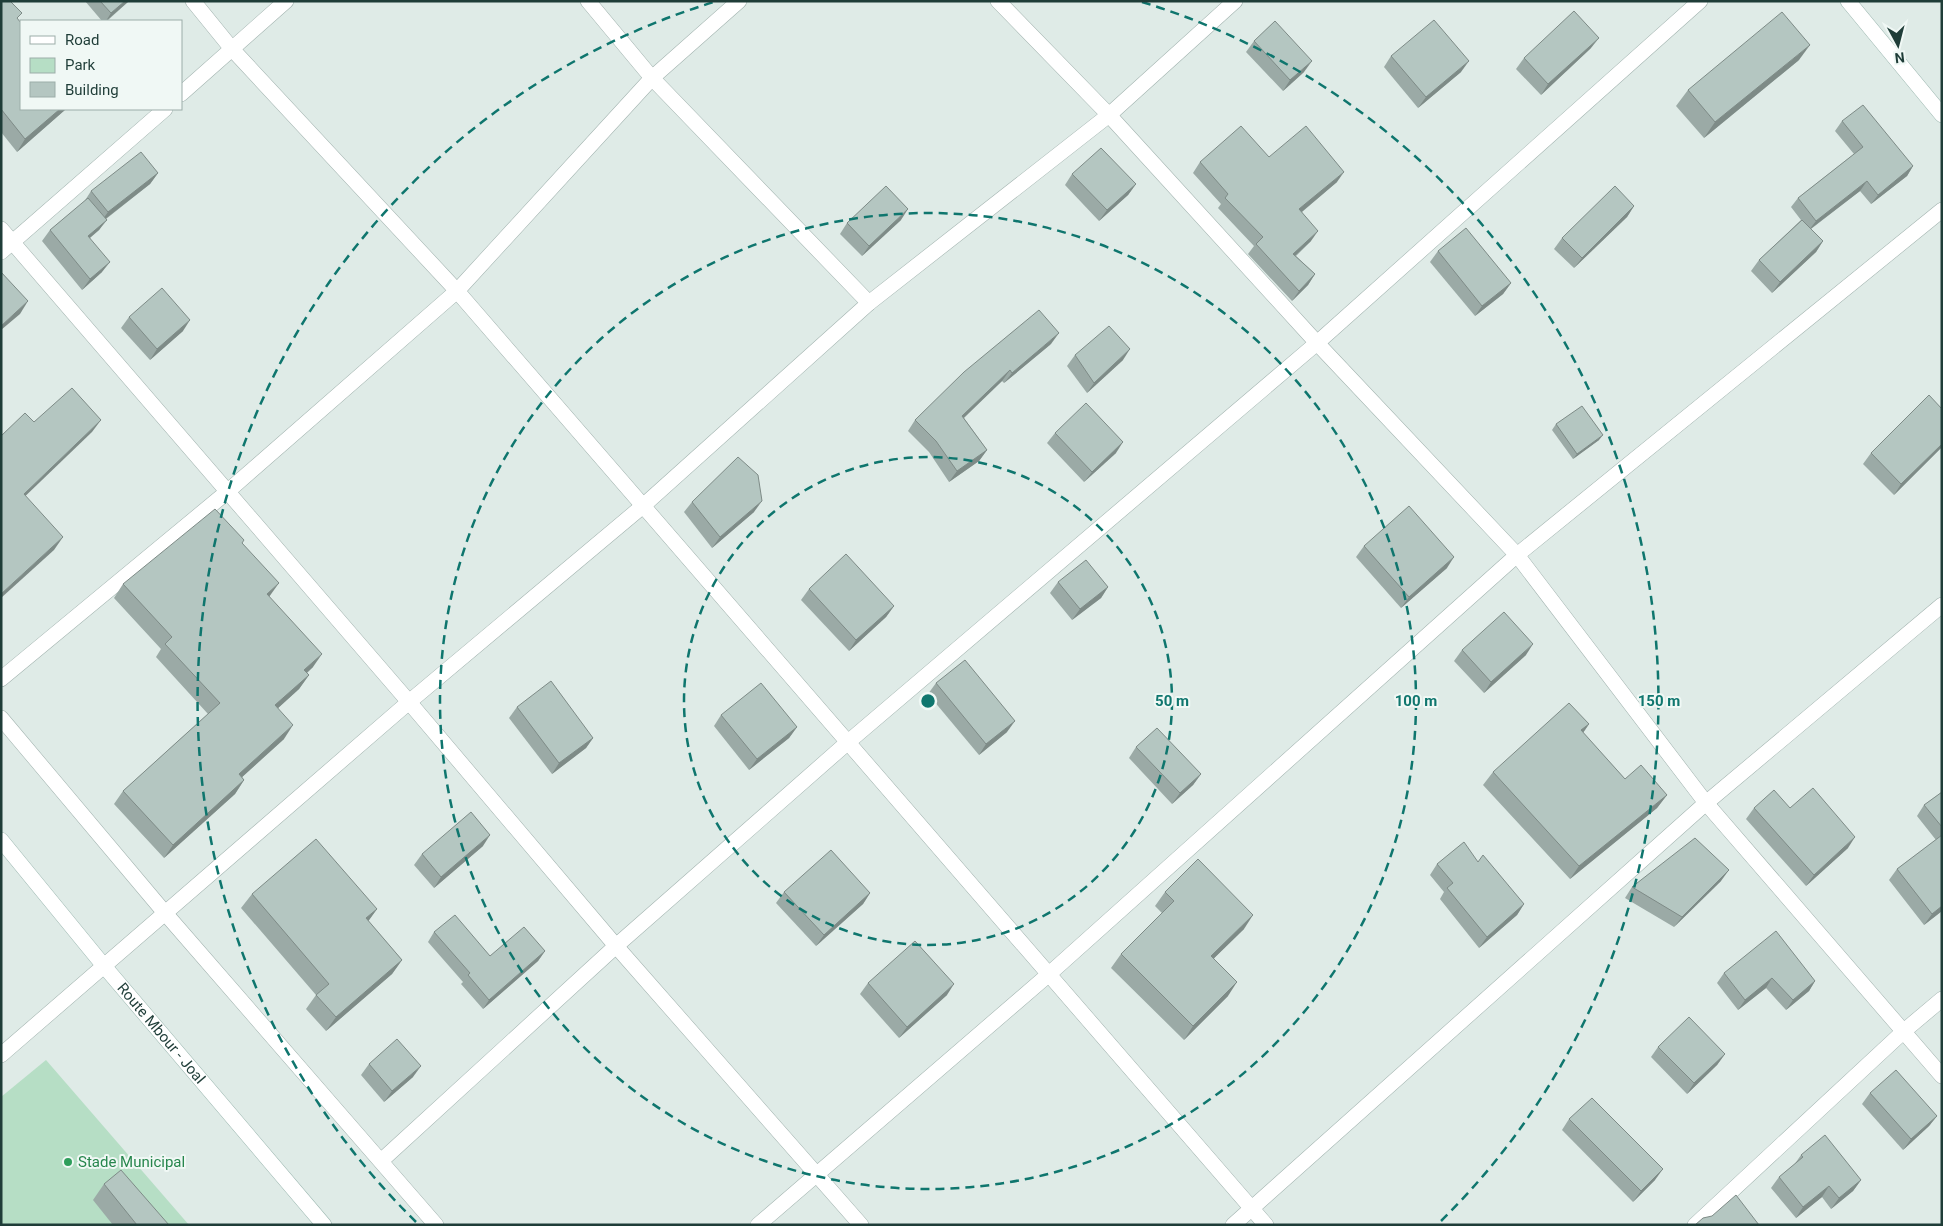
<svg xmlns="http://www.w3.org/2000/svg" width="1943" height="1226" viewBox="0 0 1943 1226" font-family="Roboto,sans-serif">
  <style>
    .green { fill: #b6dec5 }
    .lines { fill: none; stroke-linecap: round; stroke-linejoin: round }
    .street-casing { stroke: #a2b3af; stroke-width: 16 }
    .secondary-casing { stroke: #9db8b1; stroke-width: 16 }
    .street { stroke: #fff; stroke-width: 15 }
    .secondary { stroke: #fff; stroke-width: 15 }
    .wall { fill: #9baaa6 }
    .shaded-wall { fill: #7e8b87 }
    .building { fill: #b4c6c1; stroke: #7e8b87 }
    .ring { fill: none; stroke: #0f766e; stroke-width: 2.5; stroke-dasharray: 9 6 }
    .leisure-dot { fill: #2e9e5b; stroke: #f0f8f5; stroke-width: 2 }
    .labels { text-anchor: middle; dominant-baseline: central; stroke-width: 4; stroke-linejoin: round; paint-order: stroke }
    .street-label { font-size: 15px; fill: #1f3d38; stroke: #f0f8f5 }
    .leisure-label { font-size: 15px; fill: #27864d; stroke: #f0f8f5; text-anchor: start }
    .centre { fill: #0f766e; stroke: #f0f8f5; stroke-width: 2.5 }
    .ring-label { font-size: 15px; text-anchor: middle; font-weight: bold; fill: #0f766e; stroke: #f0f8f5; stroke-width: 4; stroke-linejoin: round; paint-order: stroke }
  </style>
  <rect width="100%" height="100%" fill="#dfebe7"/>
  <polygon class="green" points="46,1060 189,1225 1,1225 1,1097"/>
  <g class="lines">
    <g class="street-casing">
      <g id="street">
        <polyline points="193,1 232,49 457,291 1266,1225"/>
        <polyline points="588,1 652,78 869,303"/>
        <polyline points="998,1 1109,115 1317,343 1517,555 1706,803 1942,1076"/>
        <polyline points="181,94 286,1"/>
        <polyline points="1,229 409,702 616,946 861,1225"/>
        <polyline points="1,252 165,109"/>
        <polyline points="1,679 227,492 457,291 652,78 739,1"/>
        <polyline points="1,718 165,913 436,1225"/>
        <polyline points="1,1055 409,702 644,505 869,303 1109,115 1235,1"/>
        <polyline points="381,1161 616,946 847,743 1317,343 1700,1"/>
        <polyline points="758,1225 1048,975 1517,555 1942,210"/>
        <polyline points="1233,1225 1706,803 1942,605"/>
        <polyline points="1695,1225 1904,1031 1942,999"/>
      </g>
    </g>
    <g class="secondary-casing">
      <g id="secondary">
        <polyline points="1848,1 1942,115"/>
        <path id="s1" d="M1,840L104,966L324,1225"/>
      </g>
    </g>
    <use href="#street" class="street"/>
    <use href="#secondary" class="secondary"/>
  </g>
  <g class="wall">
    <polygon points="1,1 18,20 66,109 17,152 1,132"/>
    <polygon points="85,1 129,1 107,21 102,21"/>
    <polygon points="1254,41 1304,72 1283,91 1246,52"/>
    <polygon points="1591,48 1541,95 1516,69 1524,58"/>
    <polygon points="1391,56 1461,72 1418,108 1384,67"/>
    <polygon points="1799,60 1704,138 1676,106 1688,90"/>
    <polygon points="1842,121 1913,166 1907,176 1871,204 1860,191 1811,229 1823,241 1816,252 1772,293 1751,271 1759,260 1801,220 1791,207 1798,198 1854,154 1835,131"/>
    <polygon points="1269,157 1337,182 1302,212 1311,241 1296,256 1315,274 1308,285 1292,301 1248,254 1254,246 1218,208 1221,204 1193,173 1200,162"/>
    <polygon points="158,173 150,184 106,219 99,230 90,238 102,272 82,290 42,241 50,230 84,202 91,191"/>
    <polygon points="1072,174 1136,184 1128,195 1099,221 1065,185"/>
    <polygon points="1634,206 1627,217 1574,268 1554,249 1562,238"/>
    <polygon points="901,220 862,256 840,234 847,223"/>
    <polygon points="1438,251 1511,283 1503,294 1475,316 1430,262"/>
    <polygon points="129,317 183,331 150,360 121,328"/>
    <polygon points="1051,344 1004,383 1002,381 964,418 987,450 979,461 949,482 929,452 908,431 915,420"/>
    <polygon points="1075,355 1123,360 1087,393 1067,366"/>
    <polygon points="1556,424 1599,440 1573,459 1552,430"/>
    <polygon points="1055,433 1116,453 1084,482 1047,443"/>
    <polygon points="1942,447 1894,495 1863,464 1871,453"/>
    <polygon points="692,502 754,512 712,548 684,512"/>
    <polygon points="242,543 269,597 313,667 307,673 309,675 299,689 278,708 284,739 242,777 244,780 235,794 164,858 114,804 123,791 208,714 156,657 161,649 114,598 123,584"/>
    <polygon points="1364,546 1447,568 1401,608 1356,557"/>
    <polygon points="1058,582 1108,587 1101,598 1072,620 1050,593"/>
    <polygon points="809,589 894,606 886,617 849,651 801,600"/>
    <polygon points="1462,650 1526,655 1484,693 1454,661"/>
    <polygon points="936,683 1007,732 979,755 928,694"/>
    <polygon points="517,707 593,738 586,748 552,774 509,718"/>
    <polygon points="721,715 797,727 789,738 749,770 714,726"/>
    <polygon points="1589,724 1583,733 1625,779 1667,795 1657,808 1570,879 1483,785 1493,772"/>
    <polygon points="1136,747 1201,774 1193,785 1172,804 1129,758"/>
    <polygon points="1942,792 1942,911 1924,925 1889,880 1897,869 1936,840 1917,816 1924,805"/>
    <polygon points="1754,808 1790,808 1848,848 1806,886 1746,819"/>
    <polygon points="483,846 434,888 414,865 422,854"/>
    <polygon points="1437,864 1524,904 1517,915 1479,948 1440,899 1444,892 1430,875"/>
    <polygon points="1721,881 1674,927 1625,898 1632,887"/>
    <polygon points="784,892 870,893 863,904 816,946 776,903"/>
    <polygon points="1165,892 1244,929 1214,958 1228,996 1184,1040 1111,968 1121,954 1162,913 1155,906"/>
    <polygon points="252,894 377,909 368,921 402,960 392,974 326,1031 306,1009 316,995 241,908"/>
    <polygon points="434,932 490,956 545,951 538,961 483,1009 461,984 463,982 428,942"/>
    <polygon points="1724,973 1815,981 1809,991 1786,1010 1766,988 1738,1010 1717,983"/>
    <polygon points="868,983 947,995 899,1038 860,994"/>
    <polygon points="1658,1047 1725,1054 1717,1065 1687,1094 1651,1057"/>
    <polygon points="369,1064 413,1077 384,1102 361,1075"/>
    <polygon points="1870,1093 1937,1116 1929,1126 1903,1150 1862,1104"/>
    <polygon points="1569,1119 1655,1180 1633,1202 1562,1130"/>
    <polygon points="1801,1155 1861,1180 1853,1191 1831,1209 1822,1197 1796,1218 1771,1188 1779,1177 1794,1165"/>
    <polygon points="104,1184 169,1225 113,1225 93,1200"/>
  </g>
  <g class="shaded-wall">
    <polygon points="125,1 129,1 106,21 111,13"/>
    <polygon points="1599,38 1591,48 1541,95 1548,84"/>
    <polygon points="1810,45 1799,60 1704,138 1715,122"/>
    <polygon points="1312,61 1304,72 1283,91 1290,80"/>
    <polygon points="1469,61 1461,72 1418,108 1426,97"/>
    <polygon points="60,109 66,109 17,152 25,139"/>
    <polygon points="1913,166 1907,176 1871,204 1878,195"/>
    <polygon points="1344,172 1337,182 1292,220 1299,209"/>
    <polygon points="158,173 150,184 100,223 108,212"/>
    <polygon points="1867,181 1860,191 1809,230 1816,221"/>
    <polygon points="1136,184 1128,195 1099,221 1107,210"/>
    <polygon points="1634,206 1627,217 1574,268 1582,258"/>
    <polygon points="908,209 901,220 862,256 869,246"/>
    <polygon points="107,220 99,230 80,246 88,236"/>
    <polygon points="1318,231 1311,241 1286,264 1293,254"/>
    <polygon points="1823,241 1816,252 1772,293 1780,282"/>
    <polygon points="110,262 102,272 82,290 90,279"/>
    <polygon points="1315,274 1308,285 1292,301 1299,291"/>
    <polygon points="1511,283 1503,294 1475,316 1482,306"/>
    <polygon points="28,301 20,314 1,330 1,326"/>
    <polygon points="190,320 183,331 150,360 157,349"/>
    <polygon points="1059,333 1051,344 1004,383 1012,373"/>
    <polygon points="1130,349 1123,360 1087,393 1094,383"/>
    <polygon points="1010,370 1002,381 955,426 962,416"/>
    <polygon points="101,420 92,432 15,506 24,494"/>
    <polygon points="1603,435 1599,440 1573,459 1577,454"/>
    <polygon points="1123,442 1116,453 1084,482 1092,472"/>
    <polygon points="1942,444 1942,447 1894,495 1901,484"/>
    <polygon points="987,450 979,461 949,482 957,471"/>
    <polygon points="762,501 754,512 712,548 720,537"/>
    <polygon points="63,537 54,550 1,598 1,594"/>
    <polygon points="1454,557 1447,568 1401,608 1409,597"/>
    <polygon points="279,583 269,597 257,608 267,594"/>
    <polygon points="1108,587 1101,598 1072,620 1080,609"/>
    <polygon points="894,606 886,617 849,651 856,640"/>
    <polygon points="1533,644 1526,655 1484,693 1491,682"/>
    <polygon points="322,654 313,667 294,684 304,670"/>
    <polygon points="309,675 299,689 266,719 275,705"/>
    <polygon points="1015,721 1007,732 979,755 986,744"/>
    <polygon points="1589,724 1580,737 1581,730"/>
    <polygon points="293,725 284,739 230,788 239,774"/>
    <polygon points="797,727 789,738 749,770 757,759"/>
    <polygon points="593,738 586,748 552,774 559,763"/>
    <polygon points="1201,774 1193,785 1172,804 1180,793"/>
    <polygon points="244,780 235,794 164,858 173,845"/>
    <polygon points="1667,795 1657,808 1570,879 1579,866"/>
    <polygon points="490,835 483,846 434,888 441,877"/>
    <polygon points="1855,837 1848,848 1806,886 1814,875"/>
    <polygon points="1729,870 1721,881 1674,927 1682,917"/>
    <polygon points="870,893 863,904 816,946 824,935"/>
    <polygon points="1524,904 1517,915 1479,948 1487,937"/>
    <polygon points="1942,906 1942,911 1924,925 1932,914"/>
    <polygon points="377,909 367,923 366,918"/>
    <polygon points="1253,915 1244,929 1202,970 1211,956"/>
    <polygon points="545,951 538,961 483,1009 489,1000"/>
    <polygon points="402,960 392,974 326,1031 336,1017"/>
    <polygon points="1772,978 1766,988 1738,1010 1745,1000"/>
    <polygon points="1815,981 1809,991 1786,1010 1793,1000"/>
    <polygon points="1237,982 1228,996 1184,1040 1193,1026"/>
    <polygon points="954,984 947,995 899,1038 907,1027"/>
    <polygon points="1725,1054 1717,1065 1687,1094 1694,1083"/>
    <polygon points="421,1066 413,1077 384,1102 392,1091"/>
    <polygon points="1937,1116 1929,1126 1903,1150 1911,1139"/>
    <polygon points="1663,1169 1655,1180 1633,1202 1641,1191"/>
    <polygon points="1861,1180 1853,1191 1831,1209 1839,1198"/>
    <polygon points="1829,1186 1822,1197 1796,1218 1803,1207"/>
  </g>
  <g class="building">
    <polygon points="1,1 10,1 22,13 17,18 21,23 21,109 60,109 25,139 1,109"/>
    <polygon points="100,1 125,1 111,13"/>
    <polygon points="1574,11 1599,38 1548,84 1524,58"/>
    <polygon points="1782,12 1810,45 1715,122 1688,90"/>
    <polygon points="1434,20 1469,61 1426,97 1391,56"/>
    <polygon points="1275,21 1312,61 1290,80 1254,41"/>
    <polygon points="1863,105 1913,166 1878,195 1867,181 1816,221 1798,198 1863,147 1842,121"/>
    <polygon points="1241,126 1269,157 1306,126 1344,172 1299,209 1318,231 1293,254 1315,274 1299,291 1256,244 1263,237 1225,198 1228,194 1200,162"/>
    <polygon points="1101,148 1136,184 1107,210 1072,174"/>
    <polygon points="141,152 158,173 108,212 91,191"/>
    <polygon points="886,186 908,209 869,246 847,223"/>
    <polygon points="1615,186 1634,206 1582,258 1562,238"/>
    <polygon points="88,198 107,220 88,236 110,262 90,279 50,230"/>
    <polygon points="1802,220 1823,241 1780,282 1759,260"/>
    <polygon points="1466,228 1511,283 1482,306 1438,251"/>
    <polygon points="1,272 28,301 1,326"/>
    <polygon points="162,288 190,320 157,349 129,317"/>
    <polygon points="1039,310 1059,333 1012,373 1010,370 962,416 987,450 957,471 936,441 915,420 964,372"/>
    <polygon points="1109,326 1130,349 1094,383 1075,355"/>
    <polygon points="72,388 101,420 24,494 63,537 1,594 1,436 25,413 34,422"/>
    <polygon points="1929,395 1942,409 1942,444 1901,484 1871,453"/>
    <polygon points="1086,403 1123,442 1092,472 1055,433"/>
    <polygon points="1582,406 1603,435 1577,454 1556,424"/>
    <polygon points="738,457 758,475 762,501 720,537 692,502"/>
    <polygon points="1409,506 1454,557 1409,597 1364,546"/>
    <polygon points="215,509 244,540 242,543 279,583 267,594 322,654 304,670 309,675 275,705 293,725 239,774 244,780 173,845 123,791 220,703 165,644 172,637 123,584"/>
    <polygon points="846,554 894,606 856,640 809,589"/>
    <polygon points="1086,560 1108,587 1080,609 1058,582"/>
    <polygon points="1504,612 1533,644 1491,682 1462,650"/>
    <polygon points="965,660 1015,721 986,744 936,683"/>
    <polygon points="551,681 593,738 559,763 517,707"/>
    <polygon points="761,683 797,727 757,759 721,715"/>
    <polygon points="1569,703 1589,724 1581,730 1625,779 1641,765 1667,795 1579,866 1493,772"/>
    <polygon points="1157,728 1201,774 1180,793 1136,747"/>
    <polygon points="1813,788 1855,837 1814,875 1754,808 1774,790 1790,808"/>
    <polygon points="1942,792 1942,827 1924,805"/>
    <polygon points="471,812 490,835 441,877 422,854"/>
    <polygon points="1942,835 1942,906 1932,914 1897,869"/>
    <polygon points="1695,838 1729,870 1682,917 1632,887"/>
    <polygon points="316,839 377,909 366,918 402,960 336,1017 316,995 329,984 252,894"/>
    <polygon points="1464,842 1478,862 1483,855 1524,904 1487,937 1447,888 1453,883 1437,864"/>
    <polygon points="831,850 870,893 824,935 784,892"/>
    <polygon points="1198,859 1253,915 1211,956 1237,982 1193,1026 1121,954 1174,901 1165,892"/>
    <polygon points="455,915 490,956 524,927 545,951 489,1000 468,975 470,973 434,932"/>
    <polygon points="1776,931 1815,981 1793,1000 1772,978 1745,1000 1724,973"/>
    <polygon points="915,941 954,984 907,1027 868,983"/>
    <polygon points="1689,1017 1725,1054 1694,1083 1658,1047"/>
    <polygon points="397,1039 421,1066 392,1091 369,1064"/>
    <polygon points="1896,1070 1937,1116 1911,1139 1870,1093"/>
    <polygon points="1592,1098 1663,1169 1641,1191 1569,1119"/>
    <polygon points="1825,1135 1861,1180 1839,1198 1829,1186 1803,1207 1779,1177 1803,1157 1801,1155"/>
    <polygon points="121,1170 169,1225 137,1225 104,1184"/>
    <polygon points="1736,1195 1759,1225 1695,1225 1703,1218 1712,1216"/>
  </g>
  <g class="ring">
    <circle cx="928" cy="701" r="244"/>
    <circle cx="928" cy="701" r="488"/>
    <path d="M416 1222A731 731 0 0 1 714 2M1142 2A731 731 0 0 1 1440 1222"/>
  </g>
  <circle class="leisure-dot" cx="68" cy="1162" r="5"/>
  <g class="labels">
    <g class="street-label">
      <text stroke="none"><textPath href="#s1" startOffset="251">Route Mbour - Joal</textPath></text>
    </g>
    <g class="leisure-label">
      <text x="78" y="1162">Stade Municipal</text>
    </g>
  </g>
  <circle cx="928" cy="701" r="8" class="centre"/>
  <g class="ring-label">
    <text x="1172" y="706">50 m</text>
    <text x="1416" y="706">100 m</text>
    <text x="1659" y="706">150 m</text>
  </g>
  <rect width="1943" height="1226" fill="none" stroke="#1f3d38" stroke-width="5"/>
  <rect x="20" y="20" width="162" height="90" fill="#f0f8f5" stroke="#9cada9"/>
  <rect x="30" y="36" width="25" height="8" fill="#ffffff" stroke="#9cada9"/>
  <text x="65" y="45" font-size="15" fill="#1f3d38">Road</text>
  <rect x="30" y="58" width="25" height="15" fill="#b6dec5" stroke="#9cada9"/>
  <text x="65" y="70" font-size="15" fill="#1f3d38">Park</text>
  <rect x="30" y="82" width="25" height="15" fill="#b4c6c1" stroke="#9cada9"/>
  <text x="65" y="95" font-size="15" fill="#1f3d38">Building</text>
  <g transform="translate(1898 45) rotate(173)" stroke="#f0f8f5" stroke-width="4" paint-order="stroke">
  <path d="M0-4L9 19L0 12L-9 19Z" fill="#1f3d38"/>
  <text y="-8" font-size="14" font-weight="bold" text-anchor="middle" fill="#1f3d38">N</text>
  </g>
</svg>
